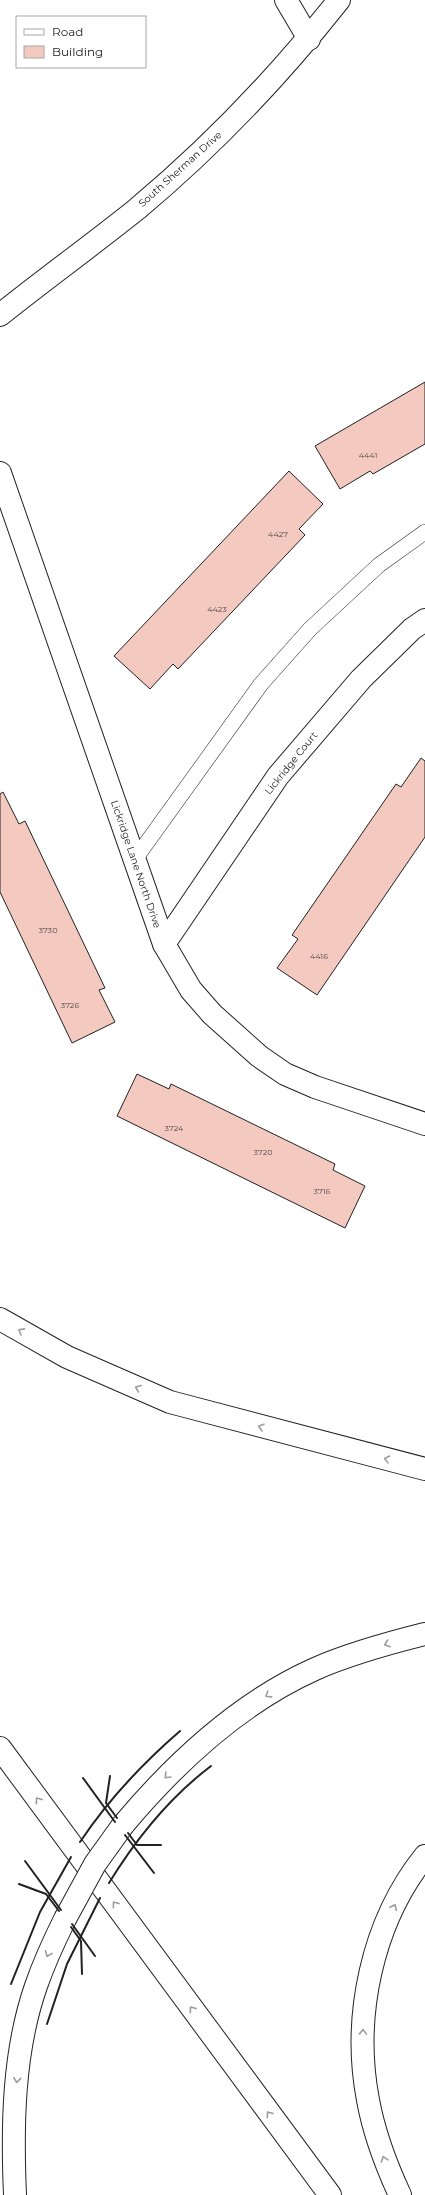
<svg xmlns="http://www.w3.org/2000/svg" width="425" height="2195" viewBox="0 0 425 2195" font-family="Montserrat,sans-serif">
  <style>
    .building { fill: #f3c9c0; stroke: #222 }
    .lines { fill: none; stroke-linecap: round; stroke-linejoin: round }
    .lane-casing { stroke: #222; stroke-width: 16 }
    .street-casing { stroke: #222; stroke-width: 24 }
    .secondary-casing { stroke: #222; stroke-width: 24 }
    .highway-casing { stroke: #222; stroke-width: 24 }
    .lane { stroke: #fff; stroke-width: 15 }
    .street { stroke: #fff; stroke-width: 22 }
    .secondary { stroke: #fff; stroke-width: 22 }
    .highway { stroke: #fff; stroke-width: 22 }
    .highway-bridge-casing { stroke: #222; stroke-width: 24; stroke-linecap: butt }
    .highway-bridge { stroke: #fff; stroke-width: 22 }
    .wall { stroke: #222; stroke-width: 2 }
    .oneway { stroke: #9c9c9c }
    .labels { text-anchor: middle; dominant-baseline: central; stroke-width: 3; stroke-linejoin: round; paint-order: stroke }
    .number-label { font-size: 8px; fill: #564c4a }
    .street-label { font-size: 10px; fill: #222; stroke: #fff }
  </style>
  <rect width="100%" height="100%" fill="#fff"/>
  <g class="building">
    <polygon points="425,382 425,444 373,474 370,471 340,489 315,446"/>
    <polygon points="289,471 323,504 299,529 305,535 178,669 173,664 150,689 114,656"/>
    <polygon points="421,758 425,761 425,837 317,995 277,968 298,939 292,935 396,784 401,787"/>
    <polygon points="3,792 19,824 25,821 105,988 99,990 115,1022 72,1043 0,892 0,794"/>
    <polygon points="137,1074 169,1089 171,1084 335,1164 333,1170 365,1186 345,1228 117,1116"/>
  </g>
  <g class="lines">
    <g class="lane-casing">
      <polyline id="lane" points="135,859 261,684 310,629 379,565 425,532"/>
    </g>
    <g class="street-casing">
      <g id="street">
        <polyline points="286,0 309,39"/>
        <polyline points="0,473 164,944 191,990 212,1014 259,1056 285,1074 315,1087 425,1124"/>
        <polyline points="164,944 278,776 361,679 412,629 425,620"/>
      </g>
    </g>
    <g class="secondary-casing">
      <path id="secondary" d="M0,315C45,279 92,245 137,209C211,147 279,76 339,0"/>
    </g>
    <g class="highway-casing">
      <g id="highway">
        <polyline points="0,1319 67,1357 170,1402 425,1469"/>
        <polyline points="0,1748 330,2195"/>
        <path d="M123,1825C175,1763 239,1703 315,1669C349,1654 389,1643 425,1634"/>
        <path d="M15,2195C12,2126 13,2052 36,1986C44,1963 54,1941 65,1919"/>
        <path d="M400,2195C386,2165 374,2133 368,2100C352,2017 372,1922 425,1856"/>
      </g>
    </g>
    <use href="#lane" class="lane"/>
    <use href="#street" class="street"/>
    <use href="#secondary" class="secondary"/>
    <use href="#highway" class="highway"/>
    <g class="highway-bridge-casing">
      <polyline id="highway-bridge" points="65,1919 95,1864 123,1825"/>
    </g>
    <use href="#highway-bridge" class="highway-bridge"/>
    <g class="wall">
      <polyline points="110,1776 106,1803 117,1818"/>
      <polyline points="83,1778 115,1822"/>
      <polyline points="128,1833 137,1845 161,1845"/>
      <polyline points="125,1835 154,1873"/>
      <path d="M80,1842C108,1800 142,1764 180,1731"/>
      <polyline points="25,1861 61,1910"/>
      <path d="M109,1883C136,1839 170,1797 211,1766"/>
      <polyline points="19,1884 46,1894 59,1911"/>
      <polyline points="72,1924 95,1956"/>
      <polyline points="71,1927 81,1941 82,1974"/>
      <polyline points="11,1984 40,1912 71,1857"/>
      <polyline points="47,2024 67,1964 100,1898"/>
    </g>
  </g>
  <defs><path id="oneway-chevron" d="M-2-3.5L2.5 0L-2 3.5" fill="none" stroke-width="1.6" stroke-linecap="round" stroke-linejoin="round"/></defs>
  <g class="oneway">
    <use href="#oneway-chevron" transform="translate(21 1331) rotate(-151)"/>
    <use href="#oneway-chevron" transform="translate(138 1388) rotate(-157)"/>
    <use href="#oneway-chevron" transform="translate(261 1427) rotate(-164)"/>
    <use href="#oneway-chevron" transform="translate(387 1459) rotate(-166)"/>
    <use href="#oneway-chevron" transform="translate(387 1644) rotate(161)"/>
    <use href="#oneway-chevron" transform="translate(268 1695) rotate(148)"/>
    <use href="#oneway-chevron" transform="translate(167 1776) rotate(134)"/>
    <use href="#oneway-chevron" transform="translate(38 1800) rotate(-126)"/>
    <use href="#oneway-chevron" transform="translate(115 1904) rotate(-126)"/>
    <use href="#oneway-chevron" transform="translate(394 1907) rotate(-65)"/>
    <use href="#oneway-chevron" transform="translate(48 1954) rotate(112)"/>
    <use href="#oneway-chevron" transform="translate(192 2009) rotate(-126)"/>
    <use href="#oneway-chevron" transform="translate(363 2032) rotate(-88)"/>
    <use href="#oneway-chevron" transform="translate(17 2080) rotate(96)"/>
    <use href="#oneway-chevron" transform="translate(269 2114) rotate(-126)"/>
    <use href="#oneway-chevron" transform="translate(384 2159) rotate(-108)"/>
  </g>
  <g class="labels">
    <g class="number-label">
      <text x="368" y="455">4441</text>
      <text x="278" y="534">4427</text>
      <text x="217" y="609">4423</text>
      <text x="48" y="930">3730</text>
      <text x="319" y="956">4416</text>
      <text x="70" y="1005">3726</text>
      <text x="174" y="1128">3724</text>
      <text x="263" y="1152">3720</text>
      <text x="322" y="1191">3716</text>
    </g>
    <g class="street-label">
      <text transform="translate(180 169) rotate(-42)">South Sherman Drive</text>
      <text transform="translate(291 763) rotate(-51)">Lickridge Court</text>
      <text transform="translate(136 864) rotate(71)">Lickridge Lane North Drive</text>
    </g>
  </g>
  <rect x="16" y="16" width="130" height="52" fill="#ffffff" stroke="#a7a7a7"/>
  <rect x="24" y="29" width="20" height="6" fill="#ffffff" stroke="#a7a7a7"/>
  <text x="52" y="36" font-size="12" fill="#222222">Road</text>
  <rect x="24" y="46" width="20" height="12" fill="#f3c9c0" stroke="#a7a7a7"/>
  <text x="52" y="56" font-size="12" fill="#222222">Building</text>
</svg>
